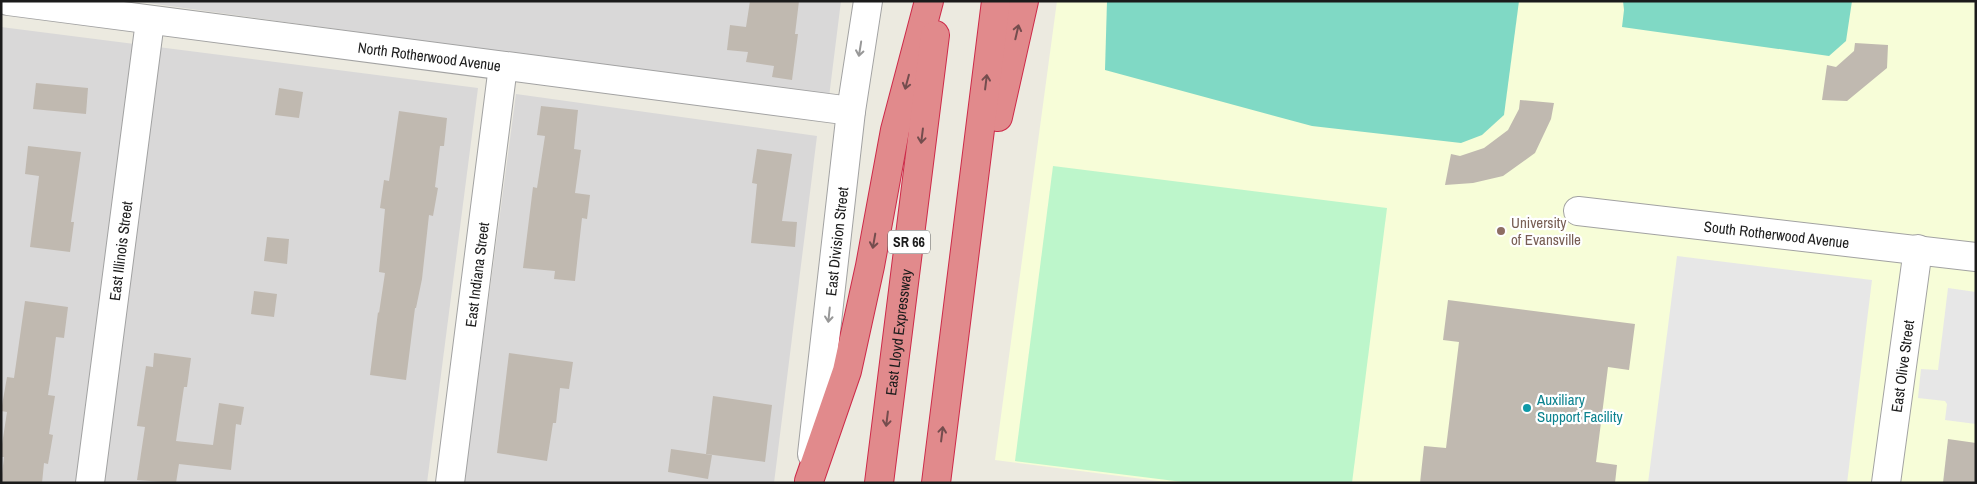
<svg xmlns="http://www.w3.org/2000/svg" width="1977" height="484" viewBox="0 0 1977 484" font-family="'Archivo Narrow',sans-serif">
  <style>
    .residential { fill: #d9d8d8 }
    .education { fill: #f7fdd8 }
    .park { fill: #bdf6cb }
    .pitch { fill: #80d9c5 }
    .parking { fill: #e7e7e7 }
    .building { fill: #c0b9b0 }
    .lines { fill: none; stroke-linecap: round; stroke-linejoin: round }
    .minor-casing { stroke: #a2a2a2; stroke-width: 30 }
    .tertiary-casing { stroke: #a2a2a2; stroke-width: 30 }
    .motorway-casing { stroke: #cd2a49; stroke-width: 30 }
    .minor { stroke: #fff; stroke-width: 28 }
    .tertiary { stroke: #fff; stroke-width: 28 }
    .motorway { stroke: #e18a8c; stroke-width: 28 }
    .oneway { stroke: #744d4e }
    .oneway2 { stroke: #989898 }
    .education-dot { fill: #8d6e63; stroke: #fff; stroke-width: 2 }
    .culture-dot { fill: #0f9aa8; stroke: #fff; stroke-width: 2 }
    .labels { text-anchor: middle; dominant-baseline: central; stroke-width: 4.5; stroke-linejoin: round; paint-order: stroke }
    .shield { fill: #fff; stroke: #5f5f5f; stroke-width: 1 }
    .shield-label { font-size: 14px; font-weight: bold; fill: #1b1b1b }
    .street-label { font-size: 15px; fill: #1b1b1b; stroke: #fff }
    .education-label { font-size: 15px; fill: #785e54; stroke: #fff; text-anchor: start }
    .culture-label { font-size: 15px; fill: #0d838f; stroke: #fff; text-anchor: start }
  </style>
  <rect width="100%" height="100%" fill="#eceae0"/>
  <g class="residential">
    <polygon points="133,1 841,1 829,97"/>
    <polygon points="1,27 478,88 427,483 1,483"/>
    <polygon points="516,94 817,136 774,483 464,483"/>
  </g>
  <polygon class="education" points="1057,1 1976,1 1976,483 1174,483 995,460"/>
  <polygon class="park" points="1053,166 1387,208 1352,483 1191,483 1015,461"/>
  <g class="pitch">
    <polygon points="1107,1 1519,1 1504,115 1482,135 1461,143 1312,126 1105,70"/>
    <polygon points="1623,1 1852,1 1846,41 1829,56 1622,27 1624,10"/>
  </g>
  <g class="parking">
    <polygon points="1677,256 1872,280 1847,483 1648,483"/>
    <polygon points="1948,288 1976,292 1976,424 1945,420 1947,404 1945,401 1918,398 1921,369 1938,370"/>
  </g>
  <g class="building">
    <polygon points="750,1 799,1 795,34 798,34 792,80 772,77 774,66 746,62 748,52 727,50 730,25 746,27"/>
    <polygon points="1855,43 1888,45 1887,68 1847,101 1822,100 1827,65 1836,67 1854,51"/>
    <polygon points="36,83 88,88 86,114 33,109"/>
    <polygon points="279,88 303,92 299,118 275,115"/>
    <polygon points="1520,100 1554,103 1551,119 1535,153 1503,176 1473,183 1445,185 1451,154 1460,156 1484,148 1508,130 1519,109"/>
    <polygon points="541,106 578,110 574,149 581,150 575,193 590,195 587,219 582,218 575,281 554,279 555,271 523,268 533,187 537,188 545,136 537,135"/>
    <polygon points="399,111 447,118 444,146 440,146 435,187 438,188 433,216 429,215 422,279 416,308 415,308 406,380 370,375 378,312 379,313 385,273 379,272 385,209 380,208 384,180 389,181"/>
    <polygon points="28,146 81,152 71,222 74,222 70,252 30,247 39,176 25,174"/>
    <polygon points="757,149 792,154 782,221 797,222 795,247 751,243 757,184 752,183"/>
    <polygon points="267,237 289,239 287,264 264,261"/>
    <polygon points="254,291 277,294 274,317 251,314"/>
    <polygon points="1448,300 1635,324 1629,370 1608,367 1596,462 1617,465 1615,483 1420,483 1424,446 1446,448 1459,342 1443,340"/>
    <polygon points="25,301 68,307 64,338 56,337 50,383 48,395 55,396 49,434 53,435 48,464 44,463 42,483 1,483 4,457 1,457 1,451 7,412 1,411 7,377 14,378"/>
    <polygon points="154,353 191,358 187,387 184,387 176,441 213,445 219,403 244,407 241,425 236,424 231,470 179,464 176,483 137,480 145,427 137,426 146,366 153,367"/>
    <polygon points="509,353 573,362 569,389 560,388 556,423 553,423 547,461 497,453"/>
    <polygon points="713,396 772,405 765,462 706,454"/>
    <polygon points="1948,439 1976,443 1976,483 1943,483"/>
    <polygon points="671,449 712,455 708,479 668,472"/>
  </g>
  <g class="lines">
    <g class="minor-casing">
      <g id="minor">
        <path id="s1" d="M8,1L851,111"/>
        <path id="s2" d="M1578,211L1976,257"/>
        <path id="s3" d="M90,483L150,21"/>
        <path id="s4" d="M450,483L503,66"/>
        <path id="s5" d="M1886,483L1918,249"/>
      </g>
    </g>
    <g class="tertiary-casing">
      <g id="tertiary">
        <path id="s6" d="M812,454L851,111L868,1"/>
      </g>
    </g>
    <g class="motorway-casing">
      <g id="motorway">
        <polyline points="998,117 1024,1"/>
        <polyline points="809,481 847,371 870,266 895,130 929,1"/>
        <path id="s7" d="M879,483L935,35"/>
        <polyline points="936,483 996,1"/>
      </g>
    </g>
    <use href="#minor" class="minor"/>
    <use href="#tertiary" class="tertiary"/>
    <use href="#motorway" class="motorway"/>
  </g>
  <defs><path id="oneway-shaft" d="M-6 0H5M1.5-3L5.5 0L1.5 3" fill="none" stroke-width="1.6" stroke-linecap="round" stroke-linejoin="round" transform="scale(1.25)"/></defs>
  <g class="oneway">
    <use href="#oneway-shaft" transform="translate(1017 32) rotate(-77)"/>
    <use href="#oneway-shaft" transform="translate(907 82) rotate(105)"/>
    <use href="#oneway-shaft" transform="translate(986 82) rotate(-83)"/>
    <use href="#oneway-shaft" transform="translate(922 136) rotate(97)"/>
    <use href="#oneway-shaft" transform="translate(874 241) rotate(100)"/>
    <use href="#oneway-shaft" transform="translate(887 419) rotate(97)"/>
    <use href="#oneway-shaft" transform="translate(942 434) rotate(-83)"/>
  </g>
  <g class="oneway2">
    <use href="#oneway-shaft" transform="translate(860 49) rotate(99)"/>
    <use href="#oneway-shaft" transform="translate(829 315) rotate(96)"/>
  </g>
  <circle class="education-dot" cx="1501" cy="231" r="5"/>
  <circle class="culture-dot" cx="1527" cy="408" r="5"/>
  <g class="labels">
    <rect class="shield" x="888" y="230.5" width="42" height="23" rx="4"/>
    <g class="shield-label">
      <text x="909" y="242">SR 66</text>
    </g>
    <g class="street-label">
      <text stroke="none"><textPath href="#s1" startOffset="425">North Rotherwood Avenue</textPath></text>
      <text stroke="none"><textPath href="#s2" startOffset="200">South Rotherwood Avenue</textPath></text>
      <text stroke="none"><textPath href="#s6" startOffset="214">East Division Street</textPath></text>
      <text stroke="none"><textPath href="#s3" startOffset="234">East Illinois Street</textPath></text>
      <text stroke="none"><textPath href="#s4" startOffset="210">East Indiana Street</textPath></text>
      <text stroke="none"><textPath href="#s7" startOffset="152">East Lloyd Expressway</textPath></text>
      <text stroke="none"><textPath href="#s5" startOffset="118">East Olive Street</textPath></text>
    </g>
    <g class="education-label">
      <text x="1511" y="222">University<tspan x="1511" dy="17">of Evansville</tspan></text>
    </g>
    <g class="culture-label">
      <text x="1537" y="399">Auxiliary<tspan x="1537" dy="17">Support Facility</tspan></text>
    </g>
  </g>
  <rect width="1977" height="484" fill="none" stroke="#1b1b1b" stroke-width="5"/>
</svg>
